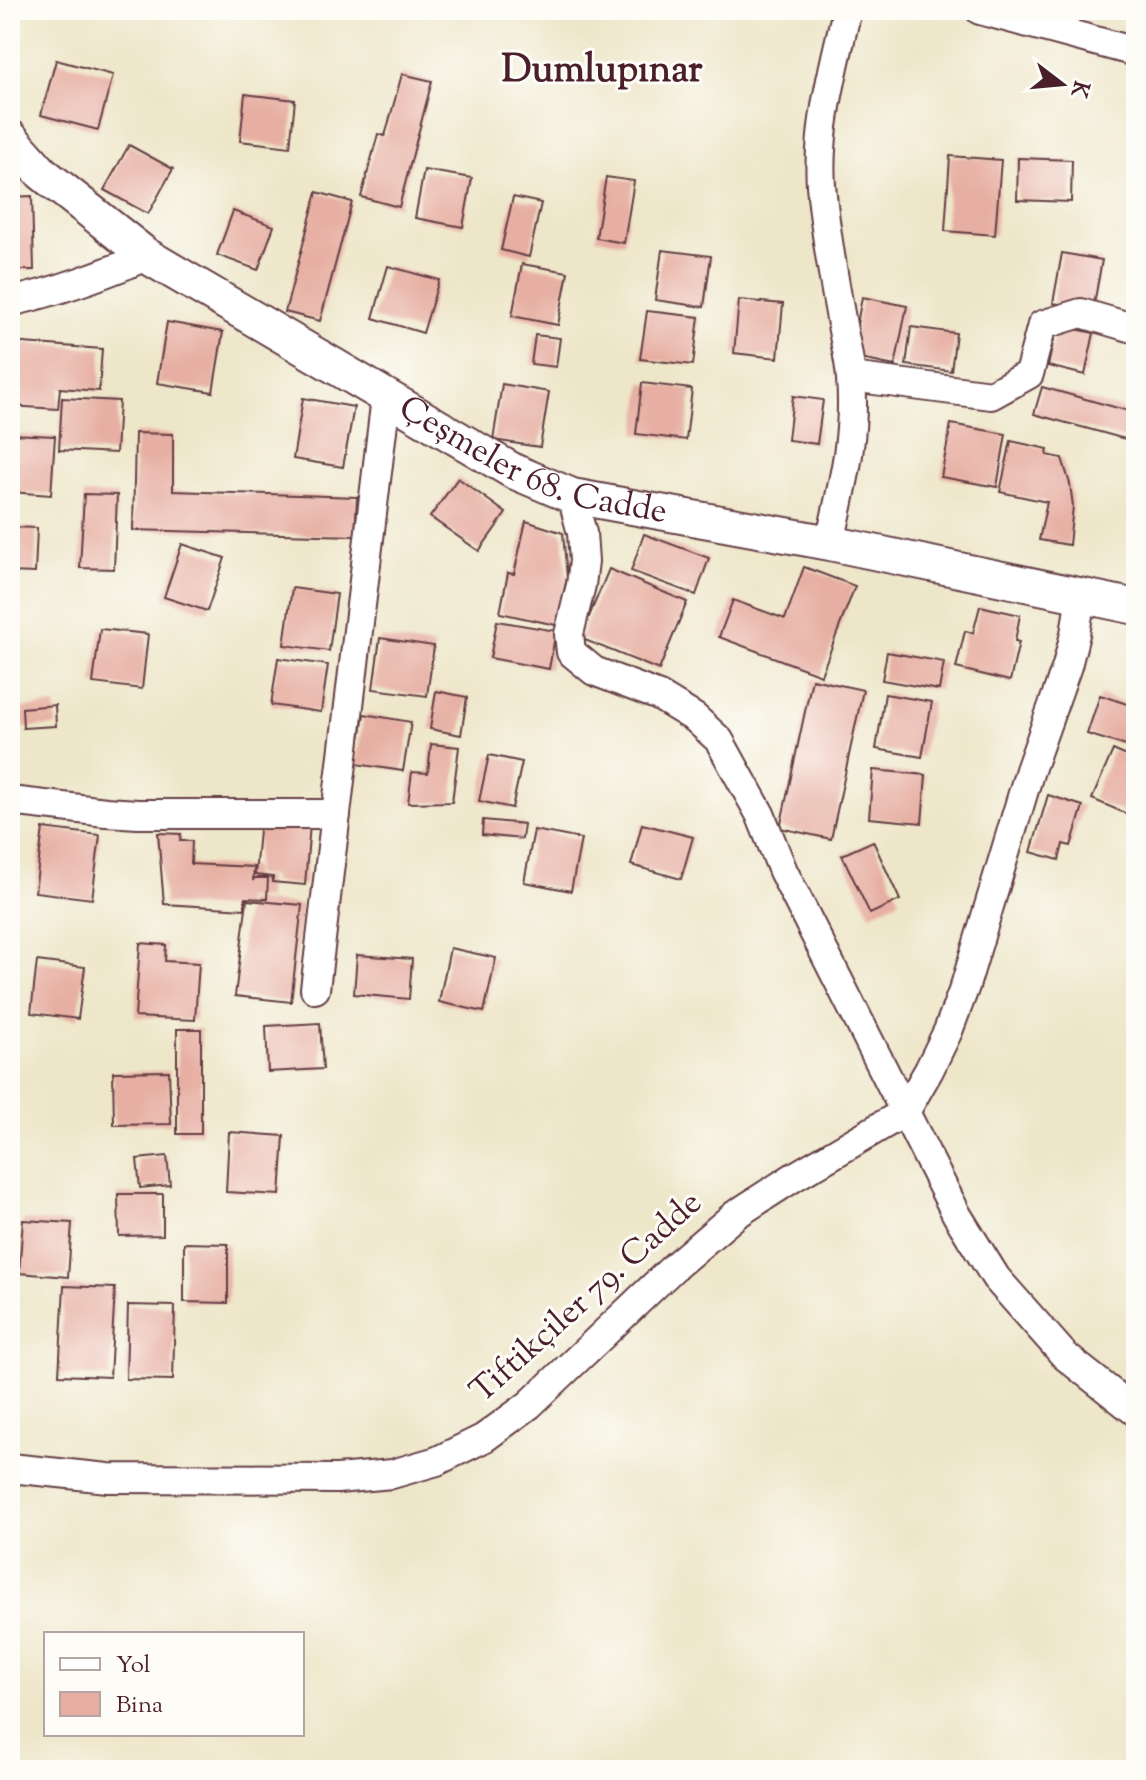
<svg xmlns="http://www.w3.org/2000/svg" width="1146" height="1780" viewBox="0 0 1146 1780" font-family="'Sorts Mill Goudy',serif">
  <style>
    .building { fill: #e7afa3 }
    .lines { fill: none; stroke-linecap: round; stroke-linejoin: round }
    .minor-casing { stroke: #633d43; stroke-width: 32 }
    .tertiary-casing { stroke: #633d43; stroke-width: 38 }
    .minor { stroke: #fff; stroke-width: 28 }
    .tertiary { stroke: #fff; stroke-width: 34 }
    .labels { text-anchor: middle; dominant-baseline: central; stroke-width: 6; stroke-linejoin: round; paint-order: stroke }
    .street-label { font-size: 34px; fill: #4a1f2b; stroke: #fdfcf7 }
    .quarter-label { font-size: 38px; font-weight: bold; fill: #4a1f2b; stroke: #fdfcf7 }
  </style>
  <rect width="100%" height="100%" fill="#fdfcf7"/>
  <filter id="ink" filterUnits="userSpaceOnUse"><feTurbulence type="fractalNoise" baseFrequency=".0125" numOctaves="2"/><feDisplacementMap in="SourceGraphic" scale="16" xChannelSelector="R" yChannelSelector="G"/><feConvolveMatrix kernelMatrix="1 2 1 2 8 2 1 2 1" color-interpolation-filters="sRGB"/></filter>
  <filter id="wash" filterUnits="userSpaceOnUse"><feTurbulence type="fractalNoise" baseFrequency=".006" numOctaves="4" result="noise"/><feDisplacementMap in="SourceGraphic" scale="32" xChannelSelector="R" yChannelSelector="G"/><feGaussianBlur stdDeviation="1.8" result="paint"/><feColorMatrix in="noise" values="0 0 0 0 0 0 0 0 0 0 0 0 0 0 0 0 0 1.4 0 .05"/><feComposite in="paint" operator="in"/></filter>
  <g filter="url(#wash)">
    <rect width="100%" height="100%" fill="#eee6c9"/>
    <g id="blocks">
      <g class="building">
        <polygon points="56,60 113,75 98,130 41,115"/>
        <polygon points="402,74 432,81 399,207 361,197 378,134 385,136"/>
        <polygon points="245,94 295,100 290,147 240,141"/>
        <polygon points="129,145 173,169 148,214 104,190"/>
        <polygon points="950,156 1001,160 995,235 945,231"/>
        <polygon points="1018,158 1072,160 1071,202 1017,200"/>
        <polygon points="424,170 472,178 463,227 415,218"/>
        <polygon points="606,177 634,181 624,243 596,238"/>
        <polygon points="317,192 352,202 320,321 285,312"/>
        <polygon points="32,196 34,270 10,270 10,197"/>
        <polygon points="513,197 541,203 529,257 501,250"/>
        <polygon points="233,211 274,226 258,270 217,255"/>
        <polygon points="662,250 711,256 704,307 655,300"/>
        <polygon points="1062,253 1102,260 1093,310 1053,303"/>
        <polygon points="522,264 568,272 558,325 512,316"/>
        <polygon points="388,266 439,280 423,333 373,318"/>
        <polygon points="862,297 907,306 895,366 851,357"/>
        <polygon points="739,300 783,304 778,358 734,353"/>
        <polygon points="647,311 699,317 693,365 640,359"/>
        <polygon points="167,322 223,332 213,392 157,383"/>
        <polygon points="1057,325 1094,333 1085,375 1048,366"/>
        <polygon points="911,327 956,333 951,371 906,365"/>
        <polygon points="535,335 560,338 556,367 531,364"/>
        <polygon points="10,342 102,349 99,391 60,388 58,409 10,406"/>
        <polygon points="642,383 692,389 686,440 636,434"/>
        <polygon points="502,384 549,392 540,447 493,440"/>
        <polygon points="1042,387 1136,413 1136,442 1034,414"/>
        <polygon points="793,396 823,400 817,444 788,440"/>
        <polygon points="62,398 119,401 116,453 59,450"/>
        <polygon points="303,398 354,407 343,467 293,459"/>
        <polygon points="951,424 1006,434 997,487 941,477"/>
        <polygon points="135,433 173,434 173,491 357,497 355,536 133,530"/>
        <polygon points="10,434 55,436 51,495 10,492"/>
        <polygon points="1011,441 1048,449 1047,455 1062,458 1070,484 1073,506 1069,545 1039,540 1047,502 1000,492"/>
        <polygon points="458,478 506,513 479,551 430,517"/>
        <polygon points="84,494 117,495 114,569 80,568"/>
        <polygon points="526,521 563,533 567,578 556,625 500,613 508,573 514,574"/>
        <polygon points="10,527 37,528 35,573 10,572"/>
        <polygon points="644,534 709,558 696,595 631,571"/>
        <polygon points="182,544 225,558 207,611 164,597"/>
        <polygon points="804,567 855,586 821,675 719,637 733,600 785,619"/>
        <polygon points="609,569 687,602 659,670 580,638"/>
        <polygon points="292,588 337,594 329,651 284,645"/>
        <polygon points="980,606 1020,615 1015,641 1019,642 1010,681 956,668 965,631 973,633"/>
        <polygon points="497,621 556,631 549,669 490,658"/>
        <polygon points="100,629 148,634 142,689 93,683"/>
        <polygon points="380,638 434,646 427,696 373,689"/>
        <polygon points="887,652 944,662 939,690 882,680"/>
        <polygon points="278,658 328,665 321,712 271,705"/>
        <polygon points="812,679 863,690 831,839 780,828"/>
        <polygon points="436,691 467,697 461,735 430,729"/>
        <polygon points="885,694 932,702 922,757 876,749"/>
        <polygon points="1100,695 1136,707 1136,749 1087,734"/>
        <polygon points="55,705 56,726 23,728 22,708"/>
        <polygon points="364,714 411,722 403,771 356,764"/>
        <polygon points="431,744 459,747 452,802 408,803 412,772 428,773"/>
        <polygon points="1113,750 1136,760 1136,818 1092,799"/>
        <polygon points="489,755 522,762 512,808 479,801"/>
        <polygon points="873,770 926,775 922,823 869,818"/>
        <polygon points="1048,795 1083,806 1071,846 1063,844 1059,860 1031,852"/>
        <polygon points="260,819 310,824 305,885 272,882 273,877 255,875"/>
        <polygon points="483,820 524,824 522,839 482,835"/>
        <polygon points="642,824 693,837 681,879 631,865"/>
        <polygon points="43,828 100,835 92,899 35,892"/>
        <polygon points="534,830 581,839 571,891 524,882"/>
        <polygon points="158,833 181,834 180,841 192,841 191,864 254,867 253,881 254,878 268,878 267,899 245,898 245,909 164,904"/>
        <polygon points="873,841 900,900 870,914 842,855"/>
        <polygon points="247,900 302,905 291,1002 235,996"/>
        <polygon points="140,943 166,945 165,961 199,963 195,1020 135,1017"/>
        <polygon points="450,948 496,958 484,1012 439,1002"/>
        <polygon points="10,952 16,953 12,995 10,995"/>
        <polygon points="357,955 412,959 409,999 354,994"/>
        <polygon points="37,961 85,967 78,1019 31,1013"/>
        <polygon points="320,1023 323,1069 268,1072 266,1026"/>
        <rect x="177" y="1029" width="24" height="105"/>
        <polygon points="169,1071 171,1124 114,1125 113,1072"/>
        <polygon points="229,1132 284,1136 280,1195 226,1192"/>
        <polygon points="167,1156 170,1185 140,1188 137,1159"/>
        <polygon points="118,1194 163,1194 163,1235 119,1236"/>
        <polygon points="23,1220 72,1223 68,1277 19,1273"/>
        <polygon points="184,1243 228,1244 228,1303 184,1302"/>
        <polygon points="64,1286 115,1288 110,1377 59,1375"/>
        <polygon points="128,1305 175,1306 173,1380 126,1379"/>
      </g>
    </g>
  </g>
  <g filter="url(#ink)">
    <use href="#blocks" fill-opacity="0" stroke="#633d43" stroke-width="2"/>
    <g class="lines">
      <g class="minor-casing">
        <g id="minor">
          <polyline points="980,10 1136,52"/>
          <path d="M10,302C59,291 101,275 147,256"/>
          <polyline points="851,377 991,395 1029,374 1042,325 1081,313 1136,329"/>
          <polyline points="572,496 582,533 584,561 581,585 569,634 571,652 594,671 659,696 695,718 719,740 760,814 783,871 957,1215 996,1278 1065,1356 1136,1412"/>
          <path d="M830,543C842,487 856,437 851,379C850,359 844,339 841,319C833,275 825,230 821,185C817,127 834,67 847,10"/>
          <polyline points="10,801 106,812 138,814 336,814"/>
          <polyline points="315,989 386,397"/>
          <polyline points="10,1468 108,1478 337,1479 392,1474 437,1461 484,1438 529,1405 674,1267 735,1215 794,1177 905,1112 929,1070 948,1031 965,986 1030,770 1067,666 1075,634 1081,595"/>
        </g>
      </g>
      <g class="tertiary-casing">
        <g id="tertiary">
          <path id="s1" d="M10,137L42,173L147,256L513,471L572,496L830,543L1136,607"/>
        </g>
      </g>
      <use href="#minor" class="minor"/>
      <use href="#tertiary" class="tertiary"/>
    </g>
  </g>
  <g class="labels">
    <g class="street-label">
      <text stroke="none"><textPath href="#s1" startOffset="622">Çeşmeler 68. Cadde</textPath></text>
      <text transform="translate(587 1298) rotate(-42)">Tiftikçiler 79. Cadde</text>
    </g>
    <g class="quarter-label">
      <text x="602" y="72">Dumlupınar</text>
    </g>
  </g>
  <rect width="1146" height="1780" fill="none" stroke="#fdfcf7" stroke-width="40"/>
  <rect x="44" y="1632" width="260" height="104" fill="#fdfcf7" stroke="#b5a4a5" stroke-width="2"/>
  <rect x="60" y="1658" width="40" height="12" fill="#ffffff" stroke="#b5a4a5" stroke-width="2"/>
  <text x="116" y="1672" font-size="24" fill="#4a1f2b">Yol</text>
  <rect x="60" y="1692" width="40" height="24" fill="#e7afa3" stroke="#b5a4a5" stroke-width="2"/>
  <text x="116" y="1712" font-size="24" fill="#4a1f2b">Bina</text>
  <g transform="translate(1062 84) rotate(106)" stroke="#fdfcf7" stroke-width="6" paint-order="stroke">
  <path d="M0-6L14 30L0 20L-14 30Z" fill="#4a1f2b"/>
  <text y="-12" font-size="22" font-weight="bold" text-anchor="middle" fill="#4a1f2b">K</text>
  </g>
</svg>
